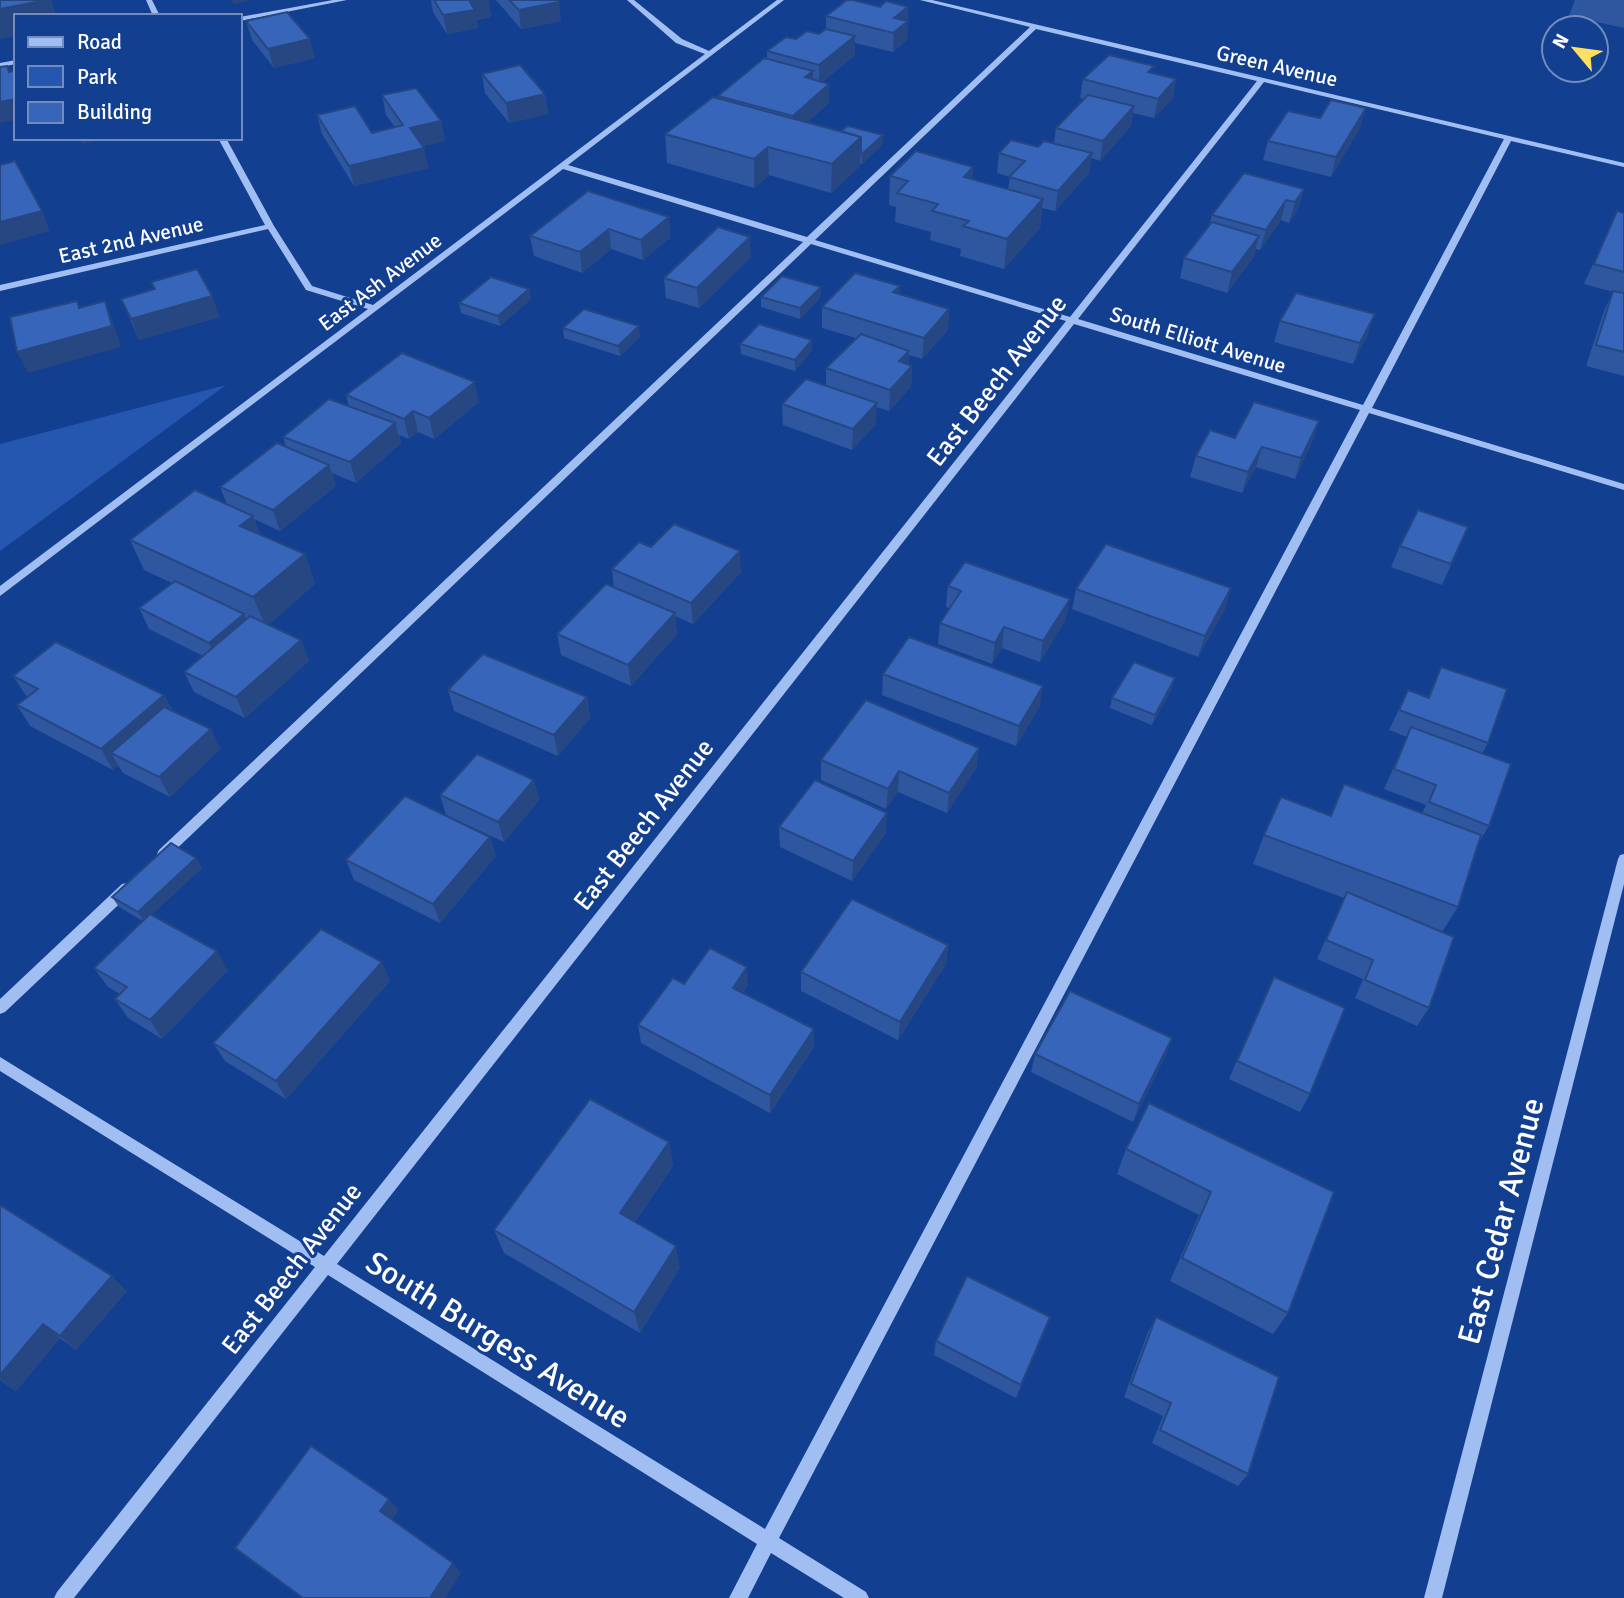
<svg xmlns="http://www.w3.org/2000/svg" width="1624" height="1598" viewBox="0 0 1624 1598" font-family="Signika,sans-serif">
  <style>
    .green { fill: #2557b1 }
    .lines { fill: none; stroke-linecap: round; stroke-linejoin: round }
    .minor { fill: #a0bef2; fill-rule: evenodd }
    .wall { fill: #2f579f }
    .shaded-wall { fill: #264782 }
    .building { fill: #3765b9; stroke: #264782; stroke-width: 2 }
    .labels { text-anchor: middle; dominant-baseline: central; stroke-width: 6; stroke-linejoin: round; paint-order: stroke }
    .far-street-label { font-size: 21px; fill: #fff; stroke: #133f91 }
    .street-label { font-size: 26px; fill: #fff; stroke: #133f91 }
    .near-street-label { font-size: 32px; fill: #fff; stroke: #133f91 }
  </style>
  <rect width="100%" height="100%" fill="#133f91"/>
  <polygon class="green" points="226,385 0,551 0,444"/>
  <g class="lines">
    <g class="minor">
      <polygon points="146,0 152,0 160,16 153,16"/>
      <polygon points="333,0 347,0 240,21 240,17"/>
      <path d="M627,0H634L682,39L709,51L777,0H784L568,165L807,237L1030,27L920,0H932L1624,163V167L1511,141L1372,408L1624,484V490L1369,413L779,1538L866,1592L869,1598H844L771,1553L748,1598H729L757,1544L328,1275L74,1598H54L57,1592L315,1267L0,1071V1057L324,1256L1066,321L811,244L167,858H159L157,854L159,850L803,242L563,169L0,596V586L368,309L306,290L268,229L0,291V285L265,225L218,138H226L274,226L312,286L373,305L705,54L676,43ZM1036,29L1257,81L1070,317L815,240ZM1264,82L1504,139L1363,405L1078,319ZM1074,324L1360,410L765,1529L337,1264Z"/>
      <polygon points="16,60 16,64 0,67 0,63"/>
      <polygon points="1624,854 1624,884 1442,1598 1424,1598 1618,859 1620,855"/>
      <polygon points="127,883 132,884 133,888 132,892 5,1012 0,1014 0,999 122,884"/>
    </g>
  </g>
  <g class="wall">
    <polygon points="431,0 488,0 491,17 476,20 478,28 447,34 433,12"/>
    <polygon points="496,0 557,0 561,21 521,29"/>
    <polygon points="1575,0 1624,0 1624,28 1569,16"/>
    <polygon points="880,7 908,7 907,40 893,52 855,43 855,55 822,82 829,84 829,103 807,122 882,145 862,164 861,163 860,166 831,193 769,175 754,188 667,163 665,134 718,98 718,96 767,59 767,51 796,39 819,34 826,29 826,16"/>
    <polygon points="246,21 315,58 274,68 252,40"/>
    <polygon points="1153,73 1176,79 1173,98 1154,118 1133,113 1131,126 1100,161 1091,158 1089,173 1055,211 1042,208 1040,228 1004,269 960,256 961,249 930,240 931,232 895,222 896,207 889,205 890,176 973,167 972,179 1008,189 1010,177 997,173 999,153 1038,147 1054,143 1056,128 1083,99 1080,98 1083,79"/>
    <polygon points="482,74 545,94 548,114 509,123 485,93"/>
    <polygon points="382,95 441,121 445,141 423,146 428,168 354,186 322,134 317,115 372,133 395,127 386,115"/>
    <polygon points="1320,118 1360,128 1331,177 1263,160 1268,141"/>
    <polygon points="1304,189 1298,209 1289,223 1281,220 1260,250 1256,249 1254,256 1227,293 1180,278 1184,258 1209,226 1212,215"/>
    <polygon points="1617,211 1624,213 1624,376 1586,366 1604,311 1613,292 1584,284"/>
    <polygon points="669,217 670,238 643,260 611,249 582,273 534,256 530,236"/>
    <polygon points="751,257 699,308 666,298 664,278"/>
    <polygon points="151,282 220,317 139,340 121,299 154,290"/>
    <polygon points="821,287 820,298 800,319 761,307 761,297"/>
    <polygon points="529,289 531,299 500,326 461,313 459,303"/>
    <polygon points="899,294 949,309 948,330 922,359 909,355 908,365 912,366 911,387 889,411 876,407 876,424 852,450 783,425 782,404 826,386 826,368 856,338 822,328 822,307"/>
    <polygon points="1280,321 1368,334 1353,364 1274,342"/>
    <polygon points="563,328 640,337 620,356 564,338"/>
    <polygon points="740,344 812,350 795,371 741,354"/>
    <polygon points="346,395 479,402 434,439 418,432 409,439 399,435 401,443 356,483 332,473 336,486 280,531 254,519 260,534 305,554 315,584 268,625 301,640 309,661 245,718 194,692 184,672 203,656 149,629 139,608 172,583 144,570 130,540 227,504 220,487 286,447 283,437 349,406"/>
    <polygon points="1319,421 1312,442 1295,479 1256,467 1242,493 1190,477 1196,456 1235,438"/>
    <polygon points="1468,527 1442,585 1391,567 1400,546"/>
    <polygon points="651,547 741,572 693,624 675,616 677,634 631,686 561,655 557,634 614,588 612,569"/>
    <polygon points="948,586 1066,619 1040,662 1002,648 992,664 938,644 940,623 949,608 946,607"/>
    <polygon points="1076,589 1225,609 1198,657 1072,609"/>
    <polygon points="1441,667 1488,743 1482,754 1489,826 1477,845 1458,907 1442,932 1429,1008 1417,1026 1355,998 1363,979 1317,959 1344,898 1253,864 1264,835 1330,816 1344,784 1422,813 1426,805 1384,789 1407,737 1389,730 1408,690 1428,697"/>
    <polygon points="883,674 1040,706 1016,746 882,695"/>
    <polygon points="13,676 164,695 172,710 211,729 220,749 170,797 123,773 118,765 113,770 30,726 17,705 27,697"/>
    <polygon points="1172,688 1152,725 1110,708 1112,698"/>
    <polygon points="448,690 587,697 590,718 558,756 454,711"/>
    <polygon points="979,748 976,768 947,813 898,792 886,809 821,780 821,760"/>
    <polygon points="534,780 539,800 504,842 446,815 440,795"/>
    <polygon points="779,827 886,833 852,881 780,847"/>
    <polygon points="490,837 496,856 440,923 354,880 346,860"/>
    <polygon points="196,858 202,868 151,915 228,970 162,1039 128,1018 115,999 120,994 108,987 94,968 143,921 119,907 112,897"/>
    <polygon points="948,945 946,964 898,1040 801,991 801,972"/>
    <polygon points="390,981 286,1099 225,1061 213,1043"/>
    <polygon points="748,985 743,993 814,1047 770,1113 641,1043 638,1025"/>
    <polygon points="1265,995 1310,1094 1300,1112 1229,1079"/>
    <polygon points="1172,1038 1165,1056 1133,1122 1031,1072 1035,1054"/>
    <polygon points="669,1142 673,1166 635,1222 680,1268 640,1333 504,1253 494,1230"/>
    <polygon points="1126,1149 1334,1192 1288,1313 1273,1334 1170,1281 1199,1215 1117,1174"/>
    <polygon points="0,1205 127,1291 76,1350 60,1338 16,1391 0,1380"/>
    <polygon points="1050,1317 1016,1398 934,1355 936,1341"/>
    <polygon points="1156,1317 1248,1474 1238,1486 1152,1443 1163,1416 1124,1397 1148,1332"/>
  </g>
  <g class="shaded-wall">
    <polygon points="47,0 51,0 57,16 16,16 16,36 0,39 0,9"/>
    <polygon points="232,0 253,0 233,4"/>
    <polygon points="478,0 488,0 491,17 476,20 478,28 447,34 443,15 470,2"/>
    <polygon points="559,2 561,21 521,29 519,10"/>
    <polygon points="908,7 907,40 893,52 894,18"/>
    <polygon points="855,36 855,55 819,84 819,65"/>
    <polygon points="310,39 315,58 274,68 268,49"/>
    <polygon points="813,71 813,90 805,77"/>
    <polygon points="1176,79 1173,98 1154,118 1158,99"/>
    <polygon points="829,84 829,103 793,135 793,116"/>
    <polygon points="545,94 548,114 509,123 506,103"/>
    <polygon points="16,99 16,120 0,123 0,102"/>
    <polygon points="1134,106 1131,126 1100,161 1103,141"/>
    <polygon points="1366,108 1360,128 1331,177 1336,157"/>
    <polygon points="441,121 445,141 414,148 410,128"/>
    <polygon points="883,135 882,145 862,164 862,154"/>
    <polygon points="861,137 860,166 831,193 832,164"/>
    <polygon points="80,138 108,138 82,144"/>
    <polygon points="768,147 769,175 754,188 754,159"/>
    <polygon points="424,148 428,168 354,186 349,166"/>
    <polygon points="1092,153 1089,173 1055,211 1058,191"/>
    <polygon points="973,167 970,196 964,177"/>
    <polygon points="1304,189 1298,209 1289,223 1295,202"/>
    <polygon points="1043,199 1040,228 1004,269 1007,239"/>
    <polygon points="1286,200 1281,220 1260,250 1266,230"/>
    <polygon points="42,211 50,231 0,245 0,222"/>
    <polygon points="669,217 670,238 643,260 641,240"/>
    <polygon points="609,229 611,249 582,273 580,252"/>
    <polygon points="1259,236 1254,256 1227,293 1232,272"/>
    <polygon points="750,237 751,257 699,308 697,288"/>
    <polygon points="900,286 899,306 893,292"/>
    <polygon points="821,287 820,298 800,319 800,308"/>
    <polygon points="529,289 531,299 500,326 498,316"/>
    <polygon points="212,296 220,317 139,340 131,319"/>
    <polygon points="105,301 113,322 121,347 28,373 17,352"/>
    <polygon points="949,309 948,330 922,359 924,338"/>
    <polygon points="1375,314 1368,334 1353,364 1360,343"/>
    <polygon points="639,326 640,337 620,356 618,346"/>
    <polygon points="812,340 812,350 795,371 795,360"/>
    <polygon points="909,351 908,370 912,366 911,387 889,411 890,390 899,361"/>
    <polygon points="475,382 479,402 434,439 429,418"/>
    <polygon points="877,403 876,424 852,450 853,429"/>
    <polygon points="413,411 418,432 409,439 404,419"/>
    <polygon points="1319,421 1312,442 1295,479 1301,458"/>
    <polygon points="395,423 401,443 356,483 350,462"/>
    <polygon points="1262,447 1256,467 1242,493 1248,472"/>
    <polygon points="329,465 336,486 280,531 273,510"/>
    <polygon points="253,516 264,546 240,526"/>
    <polygon points="740,551 741,572 693,624 691,603"/>
    <polygon points="305,554 315,584 266,627 253,597"/>
    <polygon points="1231,588 1225,609 1198,657 1205,636"/>
    <polygon points="1070,599 1066,619 1040,662 1043,641"/>
    <polygon points="675,613 677,634 631,686 628,665"/>
    <polygon points="244,614 253,635 218,664 209,643"/>
    <polygon points="1004,627 1002,648 992,664 995,643"/>
    <polygon points="301,640 309,661 245,718 236,697"/>
    <polygon points="1175,678 1172,688 1152,725 1155,715"/>
    <polygon points="1043,686 1040,706 1016,746 1019,726"/>
    <polygon points="164,695 174,716 111,753 118,765 113,770 101,749"/>
    <polygon points="587,697 590,718 558,756 554,735"/>
    <polygon points="211,729 220,749 170,797 159,777"/>
    <polygon points="979,748 976,768 947,813 949,793"/>
    <polygon points="899,771 898,792 886,809 888,789"/>
    <polygon points="534,780 539,800 504,842 498,822"/>
    <polygon points="887,813 886,833 852,881 853,861"/>
    <polygon points="490,837 496,856 440,923 433,904"/>
    <polygon points="196,858 202,868 144,922 138,912"/>
    <polygon points="948,945 946,964 898,1040 900,1022"/>
    <polygon points="217,951 228,970 162,1039 150,1020"/>
    <polygon points="382,962 390,981 286,1099 276,1081"/>
    <polygon points="747,967 748,985 734,1006 733,988"/>
    <polygon points="814,1029 814,1047 770,1113 770,1095"/>
    <polygon points="1172,1038 1165,1056 1133,1122 1139,1104"/>
    <polygon points="669,1142 673,1166 625,1236 620,1213"/>
    <polygon points="676,1246 680,1268 640,1333 634,1312"/>
    <polygon points="112,1276 127,1291 76,1350 60,1336"/>
    <polygon points="1050,1317 1045,1332 1016,1398 1021,1385"/>
    <polygon points="43,1324 60,1338 16,1391 0,1379 0,1375"/>
    <polygon points="389,1499 399,1510 390,1522 380,1511"/>
    <polygon points="453,1563 461,1573 445,1598 430,1598"/>
  </g>
  <g class="building">
    <polygon points="0,0 47,0 0,9"/>
    <polygon points="434,0 478,0 470,2 475,10 443,15"/>
    <polygon points="509,0 557,0 559,2 519,10"/>
    <polygon points="847,0 853,0 880,7 886,1 908,7 894,18 908,21 893,33 826,16"/>
    <polygon points="287,12 310,39 268,49 246,21"/>
    <polygon points="826,29 855,36 819,65 767,51 786,37 796,39 807,31 819,34"/>
    <polygon points="1109,55 1154,66 1148,72 1176,79 1158,99 1083,79"/>
    <polygon points="764,58 813,71 805,77 829,84 793,116 718,96"/>
    <polygon points="520,65 545,94 506,103 482,74"/>
    <polygon points="7,66 9,72 16,70 16,99 0,102 0,67"/>
    <polygon points="416,88 441,121 410,128 424,148 349,166 317,115 355,106 372,133 403,125 382,95"/>
    <polygon points="1088,95 1134,106 1103,141 1056,128"/>
    <polygon points="713,97 861,137 832,164 768,147 754,159 665,134"/>
    <polygon points="1331,100 1366,108 1336,157 1268,141 1288,111 1320,118"/>
    <polygon points="848,126 883,135 862,154 861,153 861,137 841,131"/>
    <polygon points="1011,140 1038,147 1044,141 1092,153 1058,191 1009,177 1025,161 999,153"/>
    <polygon points="916,151 973,167 964,177 1043,199 1007,239 963,226 969,221 932,211 938,204 897,193 908,181 890,176"/>
    <polygon points="15,161 42,211 0,222 0,165"/>
    <polygon points="1244,173 1304,189 1295,202 1286,200 1266,230 1212,215"/>
    <polygon points="588,191 669,217 641,240 609,229 580,252 530,236"/>
    <polygon points="1617,211 1624,213 1624,272 1594,264"/>
    <polygon points="1212,222 1259,236 1232,272 1184,258"/>
    <polygon points="718,227 750,237 697,288 664,278"/>
    <polygon points="197,269 212,296 131,319 121,299 155,289 151,282"/>
    <polygon points="855,273 900,286 893,292 949,309 924,338 822,307"/>
    <polygon points="782,276 821,287 800,308 761,297"/>
    <polygon points="491,277 529,289 498,316 459,303"/>
    <polygon points="1613,291 1624,293 1624,352 1596,345"/>
    <polygon points="1296,293 1375,314 1360,343 1280,321"/>
    <polygon points="77,301 79,308 105,301 112,326 17,352 10,317"/>
    <polygon points="584,309 639,326 618,346 563,328"/>
    <polygon points="759,324 812,340 795,360 740,344"/>
    <polygon points="861,334 909,351 899,361 912,366 890,390 826,368"/>
    <polygon points="402,353 475,382 429,418 413,411 404,419 346,395"/>
    <polygon points="806,379 877,403 853,429 782,404"/>
    <polygon points="329,399 395,423 350,462 283,437"/>
    <polygon points="1254,402 1319,421 1301,458 1262,447 1248,472 1196,456 1210,430 1235,438"/>
    <polygon points="277,443 329,465 273,510 220,487"/>
    <polygon points="195,490 253,516 240,526 305,554 253,597 130,540"/>
    <polygon points="1418,510 1468,527 1451,564 1400,546"/>
    <polygon points="674,524 740,551 691,603 612,569 639,542 651,547"/>
    <polygon points="1106,544 1231,588 1205,636 1076,589"/>
    <polygon points="965,562 1070,599 1043,641 1004,627 995,643 940,623 961,591 948,586"/>
    <polygon points="175,581 244,614 209,643 139,608"/>
    <polygon points="606,584 675,613 628,665 557,634"/>
    <polygon points="250,616 301,640 236,697 184,672"/>
    <polygon points="909,637 1043,686 1019,726 883,674"/>
    <polygon points="56,642 164,695 101,749 17,705 38,689 13,676"/>
    <polygon points="483,654 587,697 554,735 448,690"/>
    <polygon points="1134,662 1175,678 1155,715 1112,698"/>
    <polygon points="1441,667 1507,689 1488,743 1399,710 1408,690 1429,698"/>
    <polygon points="866,700 979,748 949,793 899,771 888,789 821,760"/>
    <polygon points="164,707 211,729 159,777 111,753"/>
    <polygon points="1411,727 1511,764 1489,826 1429,802 1436,785 1394,769"/>
    <polygon points="477,754 534,780 498,822 440,795"/>
    <polygon points="815,780 887,813 853,861 779,827"/>
    <polygon points="1344,784 1481,835 1458,907 1264,835 1281,797 1331,816"/>
    <polygon points="405,796 490,837 433,904 346,860"/>
    <polygon points="171,843 196,858 138,912 112,897"/>
    <polygon points="1347,892 1454,937 1429,1008 1365,980 1373,960 1326,940"/>
    <polygon points="852,899 948,945 900,1022 801,972"/>
    <polygon points="150,914 217,951 150,1020 115,999 127,987 94,968"/>
    <polygon points="321,929 382,962 276,1081 213,1043"/>
    <polygon points="710,948 747,967 733,988 814,1029 770,1095 638,1025 673,978 684,984"/>
    <polygon points="1274,977 1345,1008 1310,1094 1237,1061"/>
    <polygon points="1070,991 1172,1038 1139,1104 1035,1054"/>
    <polygon points="590,1099 669,1142 620,1213 676,1246 634,1312 494,1230"/>
    <polygon points="1149,1103 1334,1192 1288,1313 1182,1258 1211,1192 1126,1149"/>
    <polygon points="0,1205 112,1276 60,1336 43,1324 0,1375"/>
    <polygon points="967,1276 1050,1317 1021,1385 936,1341"/>
    <polygon points="1156,1317 1279,1377 1248,1474 1160,1430 1171,1403 1131,1384"/>
    <polygon points="311,1446 389,1499 380,1511 453,1563 430,1598 303,1598 235,1548"/>
  </g>
  <g class="labels">
    <g class="far-street-label">
      <text transform="translate(1277 66) rotate(13)">Green Avenue</text>
      <text transform="translate(131 240) rotate(-13)">East 2nd Avenue</text>
      <text transform="translate(380 282) rotate(-37)">East Ash Avenue</text>
      <text transform="translate(1198 340) rotate(17)">South Elliott Avenue</text>
    </g>
    <g class="street-label">
      <text transform="translate(997 381) rotate(-52)">East Beech Avenue</text>
      <text transform="translate(644 825) rotate(-52)">East Beech Avenue</text>
      <text transform="translate(292 1269) rotate(-52)">East Beech Avenue</text>
    </g>
    <g class="near-street-label">
      <text transform="translate(1501 1221) rotate(-75)">East Cedar Avenue</text>
      <text transform="translate(498 1340) rotate(32)">South Burgess Avenue</text>
    </g>
  </g>
  <rect x="14" y="14" width="228" height="126" fill="#133f91" stroke="#718cbd" stroke-width="2"/>
  <rect x="28" y="37" width="35" height="10" fill="#a0bef2" stroke="#718cbd" stroke-width="2"/>
  <text x="77" y="49" font-size="21" fill="#ffffff">Road</text>
  <rect x="28" y="66" width="35" height="21" fill="#2557b1" stroke="#718cbd" stroke-width="2"/>
  <text x="77" y="84" font-size="21" fill="#ffffff">Park</text>
  <rect x="28" y="102" width="35" height="21" fill="#3765b9" stroke="#718cbd" stroke-width="2"/>
  <text x="77" y="119" font-size="21" fill="#ffffff">Building</text>
  <g transform="translate(1575 49) rotate(299)"><circle r="33" fill="#133f91" stroke="#718cbd" stroke-width="2"/>
  <path d="M0-5L12 26L0 18L-12 26Z" fill="#ffdf60"/>
  <text y="-10" font-size="19" font-weight="bold" text-anchor="middle" fill="#ffffff">N</text>
  </g>
</svg>
